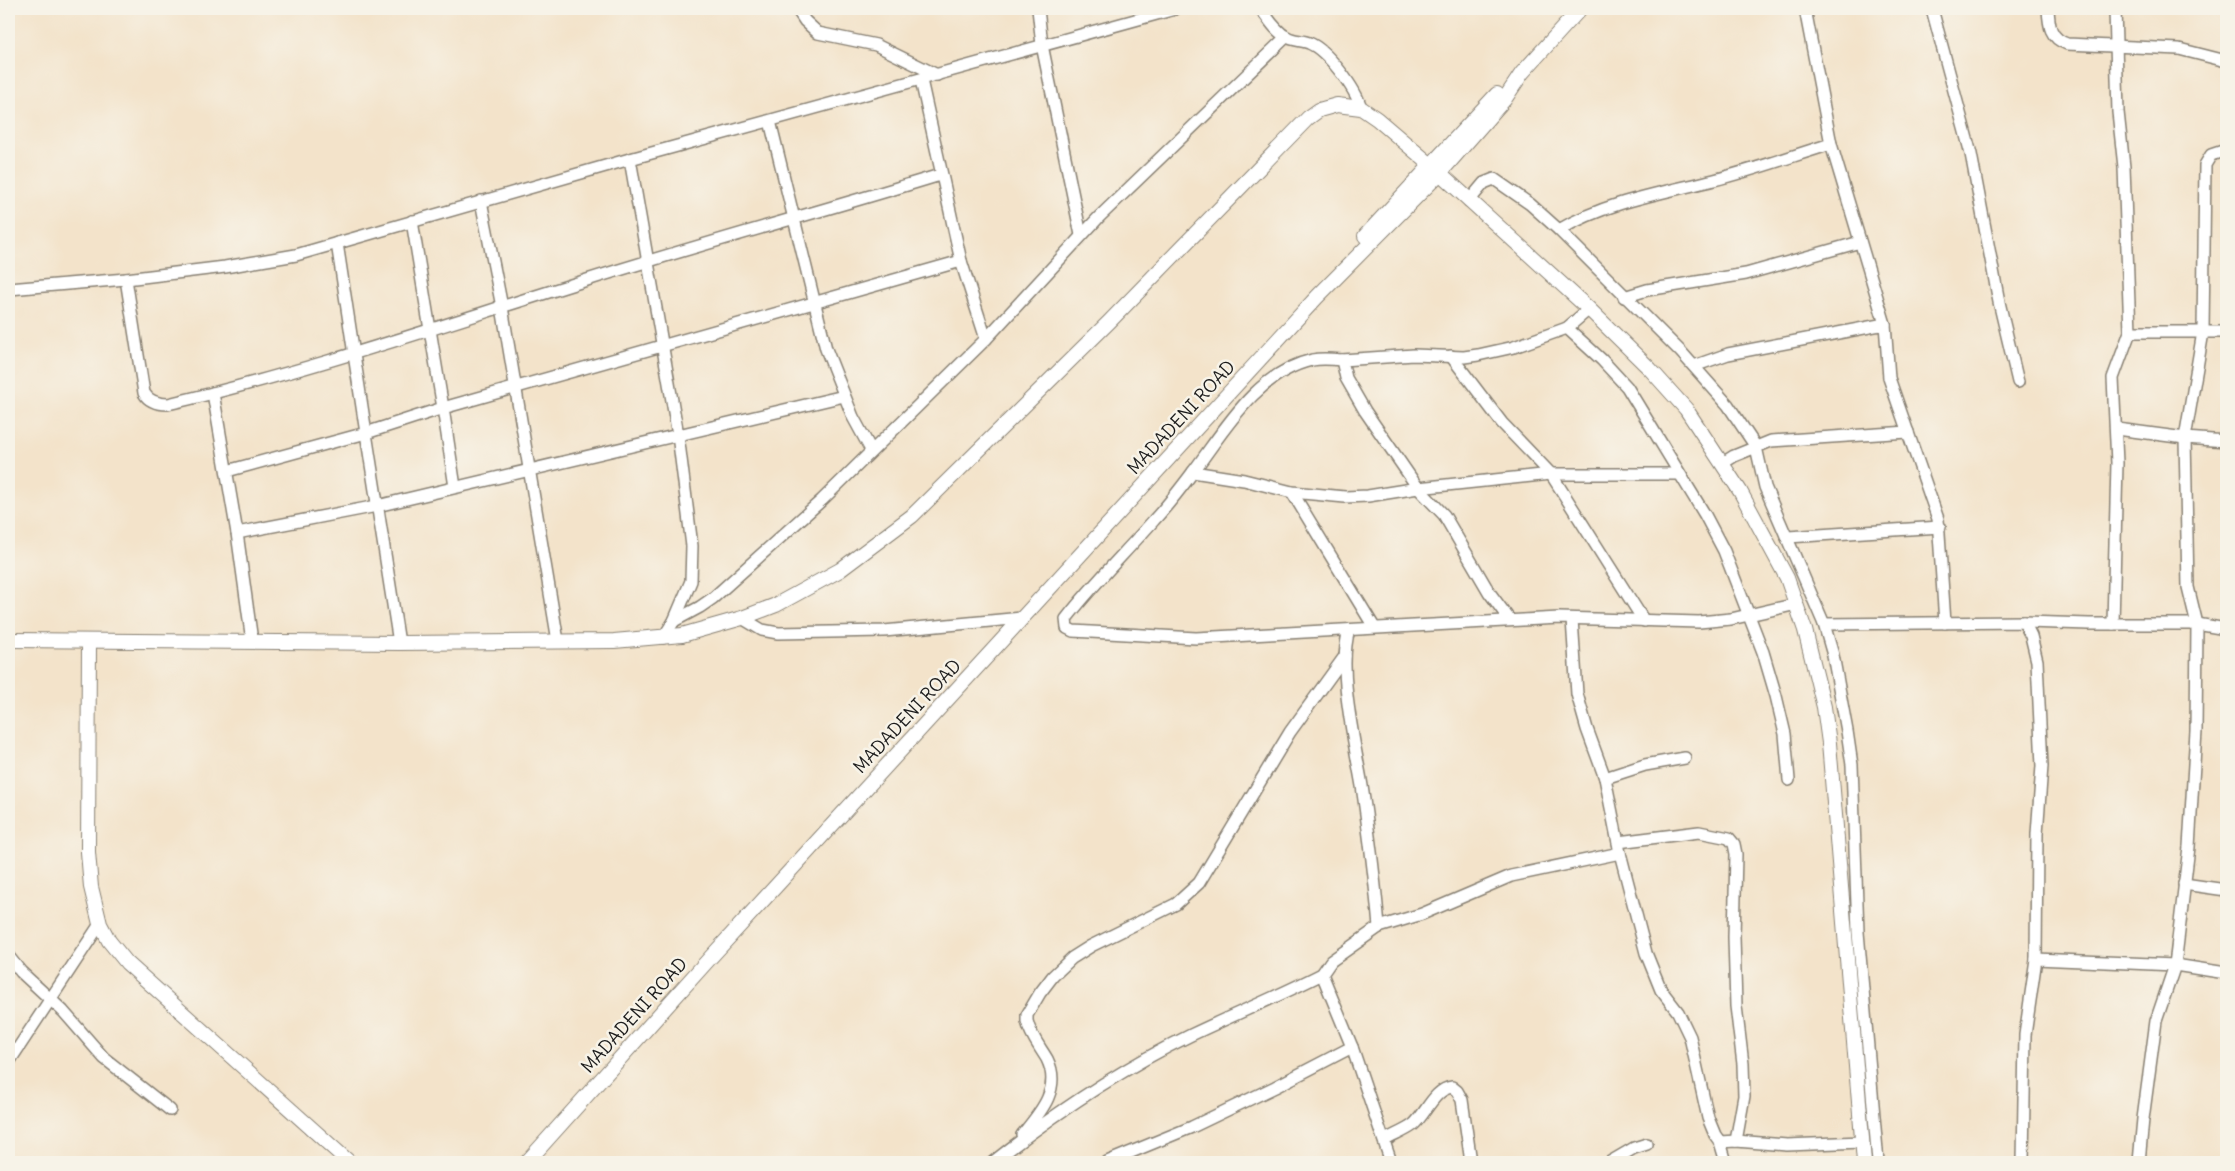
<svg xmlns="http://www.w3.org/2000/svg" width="2235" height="1171" viewBox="0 0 2235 1171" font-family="Delius,sans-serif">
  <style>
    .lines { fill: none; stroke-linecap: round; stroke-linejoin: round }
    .minor-casing { stroke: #888073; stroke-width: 14 }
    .tertiary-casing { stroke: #888073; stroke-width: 16 }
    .minor { stroke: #fff; stroke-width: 11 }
    .tertiary { stroke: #fff; stroke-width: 14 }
    .labels { text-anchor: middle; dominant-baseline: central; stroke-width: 5; stroke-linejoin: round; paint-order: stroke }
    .street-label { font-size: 18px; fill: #1c1c1c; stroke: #f7f3e8 }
  </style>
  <rect width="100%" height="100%" fill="#f7f3e8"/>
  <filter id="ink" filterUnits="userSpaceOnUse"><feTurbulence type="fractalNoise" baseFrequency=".02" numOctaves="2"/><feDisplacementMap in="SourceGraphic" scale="10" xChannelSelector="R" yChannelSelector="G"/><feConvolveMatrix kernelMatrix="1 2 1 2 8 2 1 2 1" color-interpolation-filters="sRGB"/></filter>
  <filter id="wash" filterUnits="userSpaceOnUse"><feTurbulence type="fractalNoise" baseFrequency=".0096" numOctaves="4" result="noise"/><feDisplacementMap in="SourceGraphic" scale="20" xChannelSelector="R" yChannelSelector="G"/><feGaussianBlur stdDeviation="1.12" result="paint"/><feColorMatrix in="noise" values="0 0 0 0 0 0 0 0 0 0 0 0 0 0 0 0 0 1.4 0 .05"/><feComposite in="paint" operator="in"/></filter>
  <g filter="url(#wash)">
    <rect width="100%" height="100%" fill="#f3e3ca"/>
  </g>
  <g filter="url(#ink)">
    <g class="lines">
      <g class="minor-casing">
        <g id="minor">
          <polyline points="797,9 805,21 818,33 876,45 937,75"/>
          <polyline points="1038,9 1042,45 1081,235"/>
          <path d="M1261,9C1268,18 1276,32 1287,37C1293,41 1302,40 1309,43C1327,50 1356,89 1361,108"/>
          <polyline points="1805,9 1831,144 1885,324 1889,378 1938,519 1945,623"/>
          <polyline points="1932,9 1971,154 1999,302 2018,382"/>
          <path d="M2048,9C2049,26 2050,38 2067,44L2179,49L2226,61"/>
          <polyline points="921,80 961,261 986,339"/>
          <polyline points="770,121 826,349 853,417 871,450"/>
          <polyline points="630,159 678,435 692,546 691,581 674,621 663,638"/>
          <polyline points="481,201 502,307 558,641"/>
          <polyline points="1469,201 1484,183 1494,179 1530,204 1559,230 1681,352 1728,405 1756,447 1765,487 1824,624 1833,655 1847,731 1852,765 1858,932 1878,1162"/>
          <path d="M1559,230C1606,202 1662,193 1714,180C1754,170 1792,156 1831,144"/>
          <path d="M126,279L144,393C149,402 158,404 168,404C310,371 448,323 587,280C704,243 823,211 940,175"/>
          <polyline points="9,289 126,279 225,267 296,255 630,159 1175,9"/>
          <polyline points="1624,297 1647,290 1746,274 1860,242"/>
          <polyline points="1567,328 1602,360 1627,387 1705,515 1724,551 1763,652 1776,696 1785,734 1789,780"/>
          <polyline points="2130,332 2226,332"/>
          <polyline points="1451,356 1502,423 1551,474 1644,621"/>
          <path d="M1342,360C1332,359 1322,358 1312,360C1256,373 1224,431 1193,472C1181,488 1168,505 1154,520C1125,553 1093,584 1066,619L1067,628L1073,631L1196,638L1559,618L1699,622L1731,619L1797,604"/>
          <polyline points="1694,366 1728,354 1885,324"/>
          <polyline points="213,393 237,533 252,641"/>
          <polyline points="2117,429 2185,438 2203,332 2205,165 2211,155 2226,150"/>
          <polyline points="1723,463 1734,456 1771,441 1908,432"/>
          <polyline points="227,471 366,433 337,243"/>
          <polyline points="1193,472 1244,480 1292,492 1345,497 1368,496 1418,488 1551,474 1679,474"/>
          <polyline points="455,487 443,408 961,261"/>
          <polyline points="1292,492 1374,627"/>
          <polyline points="237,533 377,506 844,396"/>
          <polyline points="1788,537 1940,527"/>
          <polyline points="742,618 762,630 778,633 884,631 1022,618"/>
          <polyline points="1509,619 1489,592 1444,515 1418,488 1365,411 1346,378 1342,360 1414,355 1464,357 1478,355 1514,347 1567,328 1589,309"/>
          <polyline points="1572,619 1577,694 1587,729 1605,778 1620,853 1646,953 1661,990 1678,1012 1690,1037 1708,1118 1715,1135 1720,1142 1736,1141 1787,1145 1862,1142"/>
          <polyline points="674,621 700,607 713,598 822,500 986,339 1099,217 1286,37"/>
          <polyline points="1824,624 2024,622 2089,624 2197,624 2226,629"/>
          <polyline points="2113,624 2117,463 2113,378 2130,332 2124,167 2118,112 2115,9"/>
          <polyline points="399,643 366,433 443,408 412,221"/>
          <polyline points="1605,778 1645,765 1685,758"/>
          <polyline points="1618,842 1699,832 1729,838 1734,844 1736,854 1734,937 1736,1006 1743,1064 1744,1096 1736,1141"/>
          <polyline points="2184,884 2226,890"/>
          <polyline points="1379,927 1422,914 1511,876 1620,853"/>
          <polyline points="9,957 21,972 63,1011 104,1058 170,1110"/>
          <polyline points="2036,959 2175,965 2226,973"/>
          <polyline points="1322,974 1352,1047 1391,1162"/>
          <polyline points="9,1062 100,924"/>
          <path d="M1022,1135C1040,1113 1062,1089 1047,1059C1040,1047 1030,1035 1027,1021V1015L1040,993L1053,976L1072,958L1091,946L1176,904L1199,883L1290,732L1345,656"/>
          <path d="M1385,1140C1394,1135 1405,1131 1413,1125C1426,1114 1434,1089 1452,1087L1457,1091L1462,1100L1471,1162"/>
          <polyline points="1720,1142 1726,1162"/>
          <path d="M993,1162C1054,1114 1121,1069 1191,1035C1235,1014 1279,996 1322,974L1331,961L1379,927C1375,880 1369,833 1362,786C1355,744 1337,670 1349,630"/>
          <polyline points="1107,1162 1192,1127 1275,1087 1352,1047"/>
          <polyline points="1610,1162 1634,1148 1647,1144"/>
          <polyline points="2023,1162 2025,1035 2036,959 2037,834 2042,766 2037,661 2031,636 2024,622"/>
          <polyline points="2139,1162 2143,1119 2156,1021 2175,965 2189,847 2196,731 2197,624 2188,587 2185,438 2226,441"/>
        </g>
      </g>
      <g class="tertiary-casing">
        <g id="tertiary">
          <polyline points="1365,236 1497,94"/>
          <polyline points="9,640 399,643 614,641 682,635 742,618 776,605 840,570 912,516 1109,322 1308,118 1319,110 1337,105 1361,108 1377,119 1431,165 1589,309 1650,369 1686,409 1740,491 1787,578 1805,630 1824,707 1829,743 1864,1162"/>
          <polyline points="89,642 88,852 91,887 100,924 109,941 127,963 349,1162"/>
          <polyline points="527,1162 710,958 1317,297 1440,173 1504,100 1522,73 1580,9"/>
        </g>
      </g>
      <use href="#minor" class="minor"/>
      <use href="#tertiary" class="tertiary"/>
    </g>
  </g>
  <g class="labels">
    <g class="street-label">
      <text transform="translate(1181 417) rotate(-47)">MADADENI ROAD</text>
      <text transform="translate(907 716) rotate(-47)">MADADENI ROAD</text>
      <text transform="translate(634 1015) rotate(-48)">MADADENI ROAD</text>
    </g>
  </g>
  <rect width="2235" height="1171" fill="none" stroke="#f7f3e8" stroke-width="30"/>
</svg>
